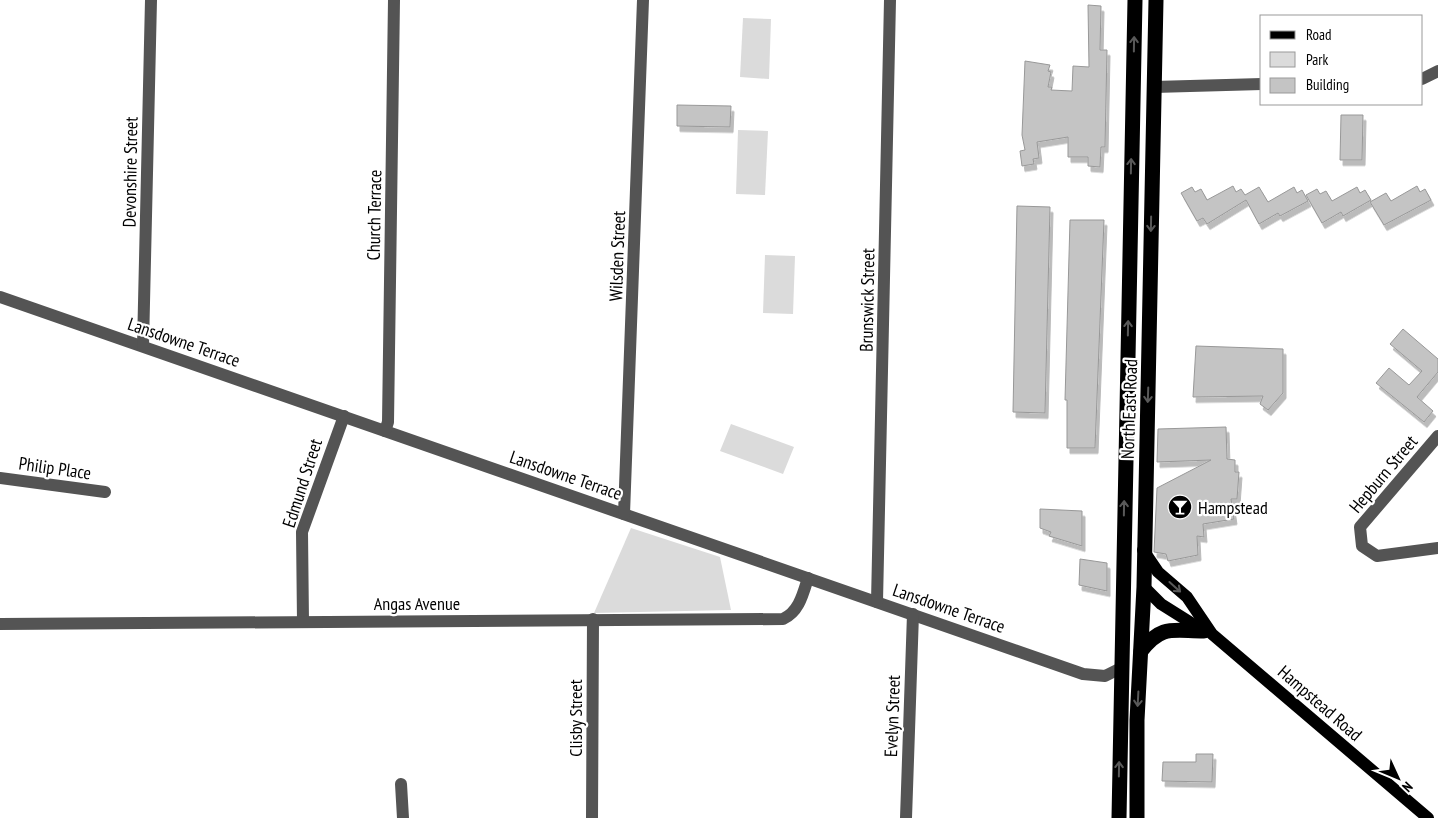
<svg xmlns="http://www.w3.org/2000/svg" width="1438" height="818" viewBox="0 0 1438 818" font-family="'PT Sans Narrow',sans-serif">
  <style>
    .green { fill: #dbdbdb }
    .building { fill: #c4c4c4; stroke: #989898; filter: url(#shadow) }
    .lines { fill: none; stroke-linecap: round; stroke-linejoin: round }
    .minor { stroke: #545454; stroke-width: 12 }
    .major { stroke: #000; stroke-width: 12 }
    .highway { stroke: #000; stroke-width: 15 }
    .oneway { stroke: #595959 }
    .labels { text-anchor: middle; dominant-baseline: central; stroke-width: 4.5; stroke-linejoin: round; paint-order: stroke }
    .street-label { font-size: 18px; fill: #000; stroke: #fff }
    .poi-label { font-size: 18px; fill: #000; stroke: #fff; text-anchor: start }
  </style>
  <defs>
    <filter id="shadow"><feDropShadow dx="3" dy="5.5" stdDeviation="0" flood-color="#0004"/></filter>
  </defs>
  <rect width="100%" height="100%" fill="#fff"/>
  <g class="green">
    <polygon points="743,18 771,19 769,79 740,77"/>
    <polygon points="738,130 768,131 765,195 736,194"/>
    <polygon points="765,255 795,256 793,314 763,313"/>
    <polygon points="731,424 794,447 783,474 720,451"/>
    <polygon points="631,528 720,557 731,610 594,613"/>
  </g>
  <g class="building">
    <polygon points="1088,5 1101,6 1100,50 1107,50 1105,147 1101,147 1100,167 1088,166 1088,157 1068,157 1068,137 1037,142 1039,158 1033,159 1034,164 1022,166 1020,151 1025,150 1022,135 1025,61 1050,65 1048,71 1051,72 1048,87 1052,87 1051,90 1072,91 1073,66 1089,67"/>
    <polygon points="677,105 731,106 730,127 677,126"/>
    <polygon points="1341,115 1363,115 1362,160 1340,160"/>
    <polygon points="1233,186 1236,192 1241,189 1245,195 1259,187 1268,202 1294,187 1297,193 1302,190 1308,201 1280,216 1278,213 1259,224 1246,200 1207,224 1203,218 1197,221 1181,193 1192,187 1195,192 1201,189 1207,200"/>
    <polygon points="1417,186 1420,192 1425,189 1431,200 1384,225 1370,202 1386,193 1391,201"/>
    <polygon points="1357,187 1360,193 1365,190 1371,200 1343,216 1341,212 1322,223 1306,195 1317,189 1320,194 1326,191 1332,201"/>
    <polygon points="1017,206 1050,207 1045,413 1013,412"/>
    <polygon points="1070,220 1104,220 1095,448 1067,448 1067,400 1065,400"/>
    <polygon points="1403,329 1438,359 1438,372 1417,397 1433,411 1424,422 1376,383 1389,368 1409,385 1422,371 1390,344"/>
    <polygon points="1196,346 1283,349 1283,393 1268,410 1260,404 1263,396 1193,397"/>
    <polygon points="1226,427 1227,459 1235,460 1235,472 1239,472 1237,499 1231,499 1234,519 1203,524 1204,537 1197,536 1198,555 1168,561 1166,554 1154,552 1157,488 1211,460 1157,462 1158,429"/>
    <polygon points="1040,509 1082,511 1082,546 1049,536 1051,532 1040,528"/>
    <polygon points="1080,559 1107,563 1107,591 1079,585"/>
    <polygon points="1196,754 1213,754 1212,782 1162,781 1163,762 1196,762"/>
  </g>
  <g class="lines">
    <g class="minor">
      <polyline points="1422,79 1438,71"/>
      <polyline points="1154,87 1262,84"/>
      <polyline points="0,297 1083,674 1105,676 1121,668"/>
      <polyline points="143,346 151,0"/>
      <polyline points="385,431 388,422 394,0"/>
      <polyline points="1438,436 1360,527 1362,546 1377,556 1438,548"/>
      <polyline points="0,478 105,492"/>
      <polyline points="624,514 643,0"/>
      <polyline points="877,602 890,0"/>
      <polyline points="303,622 302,532 344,416"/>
      <path d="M0,624L783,619C799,612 803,594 808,578"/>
      <polyline points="401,784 403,818"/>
      <polyline points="592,818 593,619"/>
      <polyline points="906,818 913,614"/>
    </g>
    <g class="major">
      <polyline points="1143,550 1158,572 1187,597 1212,634 1428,818"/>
      <polyline points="1144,587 1161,604 1204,631"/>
    </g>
    <g class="highway">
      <path d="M1141,651C1162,624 1173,631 1204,631"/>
      <polyline points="1119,818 1135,0"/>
      <polyline points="1137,818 1137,720 1144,587 1156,0"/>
    </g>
  </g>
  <defs><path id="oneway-shaft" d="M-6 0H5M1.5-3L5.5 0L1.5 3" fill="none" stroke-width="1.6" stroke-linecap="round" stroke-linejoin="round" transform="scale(1.25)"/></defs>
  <g class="oneway">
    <use href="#oneway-shaft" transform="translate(1134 44) rotate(-89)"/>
    <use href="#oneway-shaft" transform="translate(1131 166) rotate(-89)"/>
    <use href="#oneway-shaft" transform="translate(1151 224) rotate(91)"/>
    <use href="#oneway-shaft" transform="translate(1128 328) rotate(-89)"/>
    <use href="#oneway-shaft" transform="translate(1148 395) rotate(92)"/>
    <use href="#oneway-shaft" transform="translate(1124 508) rotate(-89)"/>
    <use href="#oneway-shaft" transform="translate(1175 587) rotate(42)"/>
    <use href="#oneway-shaft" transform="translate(1138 699) rotate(93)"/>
    <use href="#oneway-shaft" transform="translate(1119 769) rotate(-89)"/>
  </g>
  <defs>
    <g id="bar-disc" transform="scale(1.25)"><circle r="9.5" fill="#000" stroke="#fff"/><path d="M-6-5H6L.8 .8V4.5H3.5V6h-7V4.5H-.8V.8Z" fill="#fff"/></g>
  </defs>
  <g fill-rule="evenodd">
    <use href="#bar-disc" x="1180" y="507"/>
  </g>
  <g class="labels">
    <g class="street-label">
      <text transform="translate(130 172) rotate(-89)">Devonshire Street</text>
      <text transform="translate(374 215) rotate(-89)">Church Terrace</text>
      <text transform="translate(617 256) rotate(-88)">Wilsden Street</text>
      <text transform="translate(867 300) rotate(-89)">Brunswick Street</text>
      <text transform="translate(184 342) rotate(19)">Lansdowne Terrace</text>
      <text transform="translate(1129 409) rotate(-88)">North East Road</text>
      <text transform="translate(55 468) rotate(8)">Philip Place</text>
      <text transform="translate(1383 474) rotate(-50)">Hepburn Street</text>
      <text transform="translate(566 475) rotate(19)">Lansdowne Terrace</text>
      <text transform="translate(302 483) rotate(-72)">Edmund Street</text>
      <text x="417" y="603">Angas Avenue</text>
      <text transform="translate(949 608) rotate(19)">Lansdowne Terrace</text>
      <text transform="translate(1320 703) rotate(41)">Hampstead Road</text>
      <text transform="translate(892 716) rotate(-88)">Evelyn Street</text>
      <text transform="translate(575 718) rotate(-90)">Clisby Street</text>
    </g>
    <g class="poi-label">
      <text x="1198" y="507">Hampstead</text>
    </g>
  </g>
  <rect x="1260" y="15" width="162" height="90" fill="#ffffff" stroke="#999999"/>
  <rect x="1270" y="31" width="25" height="8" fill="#000000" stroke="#999999"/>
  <text x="1306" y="40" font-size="15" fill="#000000">Road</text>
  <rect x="1270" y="52" width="25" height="15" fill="#dbdbdb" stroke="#999999"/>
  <text x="1306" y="65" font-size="15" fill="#000000">Park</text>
  <rect x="1270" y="78" width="25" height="15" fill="#c4c4c4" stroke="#999999"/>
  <text x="1306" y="90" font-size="15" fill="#000000">Building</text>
  <g transform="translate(1398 778) rotate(134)" stroke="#ffffff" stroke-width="4" paint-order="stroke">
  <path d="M0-4L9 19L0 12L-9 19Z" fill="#000000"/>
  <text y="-8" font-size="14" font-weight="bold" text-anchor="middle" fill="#000000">N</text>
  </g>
</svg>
